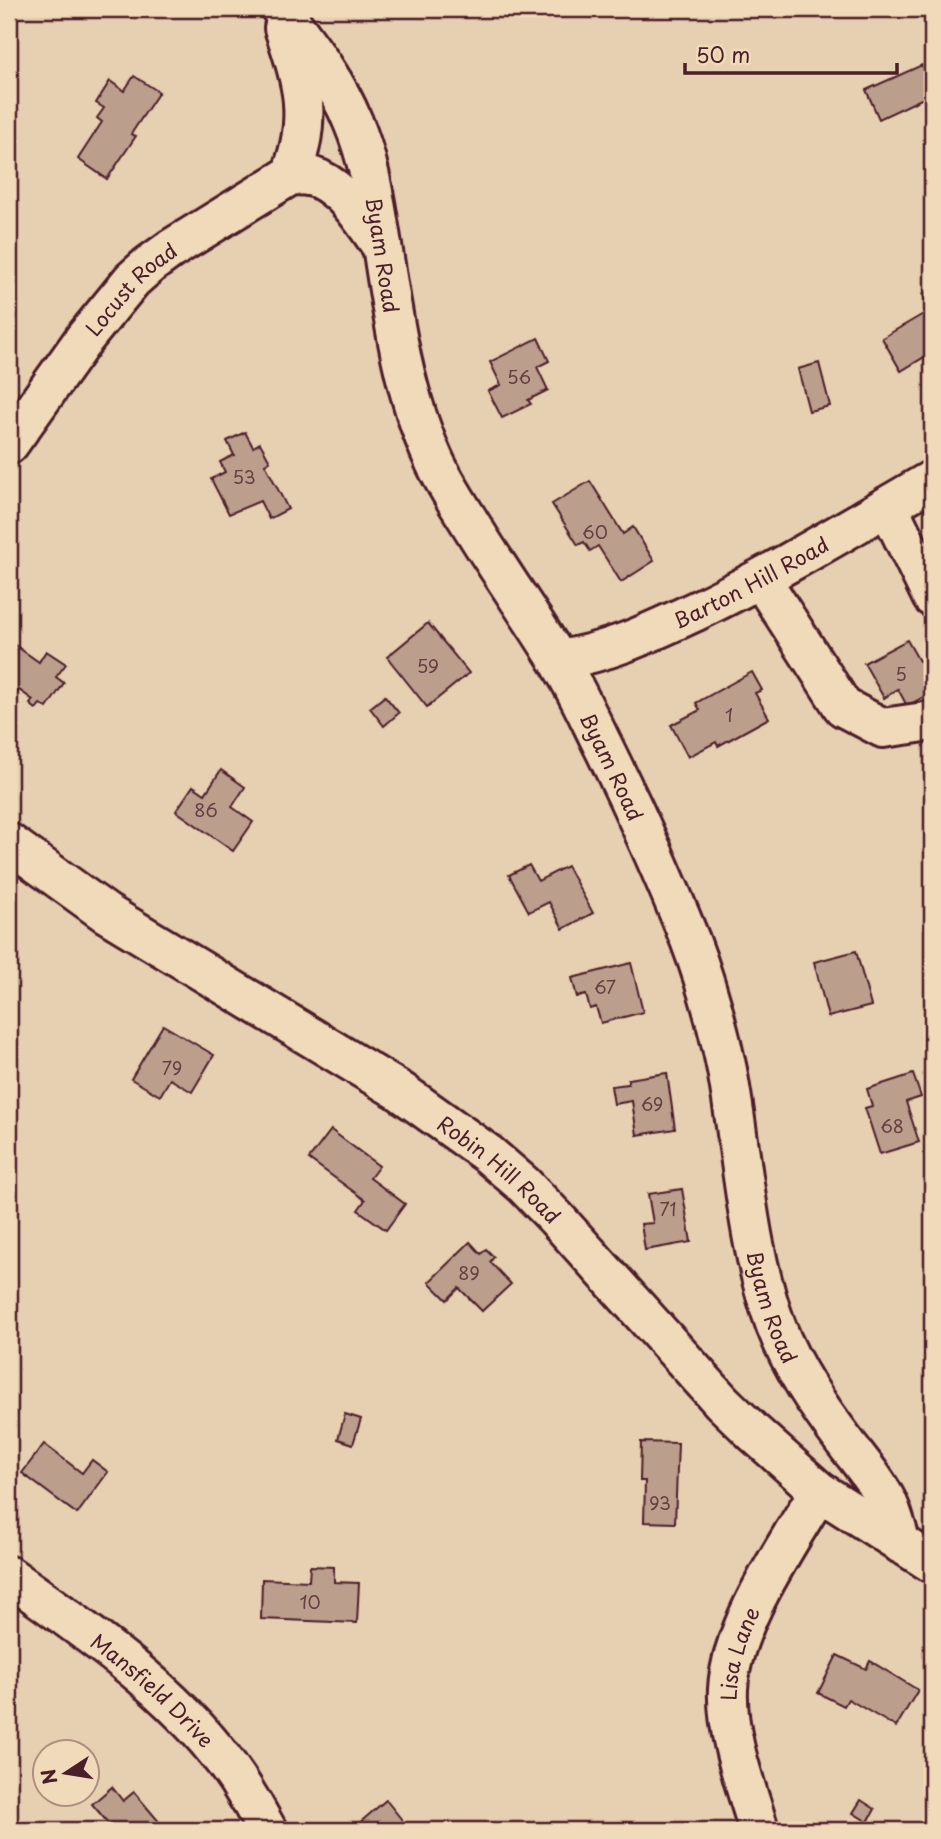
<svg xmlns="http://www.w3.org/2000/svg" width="941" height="1839" viewBox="0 0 941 1839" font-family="'Playpen Sans',sans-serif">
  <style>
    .building { fill: #bb9e8c; stroke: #4a1f2b; stroke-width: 2 }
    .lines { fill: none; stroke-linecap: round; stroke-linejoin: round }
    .minor-casing { stroke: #4a1f2b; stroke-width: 44 }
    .minor { stroke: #f1dab9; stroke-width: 38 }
    .labels { text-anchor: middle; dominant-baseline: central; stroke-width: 5; stroke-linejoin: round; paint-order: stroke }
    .number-label { font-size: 18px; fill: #663f43 }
    .street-label { font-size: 21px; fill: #4a1f2b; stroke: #f1dab9 }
  </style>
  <rect width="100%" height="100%" fill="#e7cfb1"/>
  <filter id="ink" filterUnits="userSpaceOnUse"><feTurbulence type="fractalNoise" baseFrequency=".0143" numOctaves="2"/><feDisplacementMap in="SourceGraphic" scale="14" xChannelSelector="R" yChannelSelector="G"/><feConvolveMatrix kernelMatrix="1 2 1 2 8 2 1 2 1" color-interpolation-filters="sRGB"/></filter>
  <g filter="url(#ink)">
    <g class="building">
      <polygon points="922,65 932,87 932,94 879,119 866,90"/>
      <polygon points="134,76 159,92 131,134 136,136 107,179 78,159 102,122 97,118 104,108 96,103 110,81 124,91"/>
      <polygon points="932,289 932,355 931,353 901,371 882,338 932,309 923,295"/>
      <polygon points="538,338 549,361 537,367 548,390 528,400 531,404 502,418 488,391 501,385 490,362"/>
      <polygon points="819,363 830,406 809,411 798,369"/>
      <polygon points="245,432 253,447 260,443 270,461 265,464 288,509 269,519 260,501 229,514 211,479 225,472 220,462 234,455 227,441"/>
      <polygon points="590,481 623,534 633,527 654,561 621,582 598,546 590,551 584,542 578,545 552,504"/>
      <polygon points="428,623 469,673 427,707 387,657"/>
      <polygon points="907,640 919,661 932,654 932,692 907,706 898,689 884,698 864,663"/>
      <polygon points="9,641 39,662 46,651 66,664 56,677 64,683 47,708 40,704 36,709 30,704 33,700 19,690 16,694 10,689 13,684 9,681"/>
      <polygon points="752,672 762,690 755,693 769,718 718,746 716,742 688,757 671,725 700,710 696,703"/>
      <polygon points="385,696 399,713 384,726 370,708"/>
      <polygon points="221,770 245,787 232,807 253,822 233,851 176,811 193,786 205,794"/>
      <polygon points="529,865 538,881 567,866 593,913 563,929 549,902 529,912 509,875"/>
      <polygon points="856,951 871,1006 828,1017 814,962"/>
      <polygon points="631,963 643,1012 601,1023 596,1007 590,1009 586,995 577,997 572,978"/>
      <polygon points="163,1025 214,1055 192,1092 170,1079 160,1096 131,1079"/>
      <polygon points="667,1073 675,1129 637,1135 632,1101 614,1104 611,1086 628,1084 628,1079"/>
      <polygon points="913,1074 921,1097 906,1102 919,1142 880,1154 865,1108 872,1106 867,1089"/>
      <polygon points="331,1130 379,1166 370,1178 405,1204 386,1230 358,1210 365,1200 309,1159"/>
      <polygon points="682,1189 691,1242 645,1250 641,1224 653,1223 648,1194"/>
      <polygon points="470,1242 481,1254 486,1249 494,1257 490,1262 511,1284 482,1311 459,1288 447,1300 429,1282"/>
      <polygon points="345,1414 361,1419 353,1444 338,1439"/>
      <polygon points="641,1442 678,1443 675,1523 644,1522 645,1481 640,1481"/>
      <polygon points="44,1444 82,1473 92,1460 108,1472 77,1514 22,1473"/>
      <polygon points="310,1566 334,1567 334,1582 359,1583 357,1623 261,1619 262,1579 309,1581"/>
      <polygon points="837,1655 866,1669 870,1661 918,1690 896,1727 848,1699 844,1706 818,1693"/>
      <polygon points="112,1787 123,1801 134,1792 166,1830 114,1830 92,1804"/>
      <polygon points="386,1800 410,1830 363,1830 358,1824"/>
      <polygon points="861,1800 875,1809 868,1822 853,1813"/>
    </g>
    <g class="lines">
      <g class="minor-casing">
        <g id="minor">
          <path id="s1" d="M281,9C308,45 336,80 353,122C370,162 375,203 382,245C393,317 403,391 433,458C443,481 457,502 470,523C498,569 529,613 557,658C575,686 589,718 604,748C635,811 664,875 690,940C706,982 718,1026 727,1070C743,1155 746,1244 776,1326C792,1368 818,1406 845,1442C860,1462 877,1481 888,1504C894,1517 897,1531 901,1544"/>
          <path d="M284,28C303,82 313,119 291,175"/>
          <path id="s2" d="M9,444L84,339L132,280L149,265L171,249L291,175C301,175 310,175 319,179C346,192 364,221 380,244"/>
          <polyline points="888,506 932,597"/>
          <polyline points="761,579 843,707 883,728 932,721"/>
          <path id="s3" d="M559,660C610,652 647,634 694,612C776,573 854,525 932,480"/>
          <path id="s4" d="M9,843L106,913L400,1091L488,1154L524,1185L556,1218L722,1402L754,1433L819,1491L932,1563"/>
          <path id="s5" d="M9,1576C91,1635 180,1694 237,1779C248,1796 258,1813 267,1830"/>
          <path id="s6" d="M759,1830C746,1786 726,1735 728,1689C731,1625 787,1546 819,1491"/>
        </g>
      </g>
      <use href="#minor" class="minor"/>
    </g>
  </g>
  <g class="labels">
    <g class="number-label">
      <text x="519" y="376">56</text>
      <text x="244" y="476">53</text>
      <text x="595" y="531">60</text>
      <text x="428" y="665">59</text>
      <text x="901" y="673">5</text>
      <text x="729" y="714">1</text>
      <text x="206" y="809">86</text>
      <text x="605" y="986">67</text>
      <text x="172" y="1067">79</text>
      <text x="652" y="1103">69</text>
      <text x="892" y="1125">68</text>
      <text x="668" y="1208">71</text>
      <text x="469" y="1272">89</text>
      <text x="660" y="1502">93</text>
      <text x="310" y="1601">10</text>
    </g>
    <g class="street-label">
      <text stroke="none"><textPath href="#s1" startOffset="271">Byam Road</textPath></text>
      <text stroke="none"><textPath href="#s2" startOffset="198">Locust Road</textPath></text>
      <text stroke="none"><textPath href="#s3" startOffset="208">Barton Hill Road</textPath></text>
      <text stroke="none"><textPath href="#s1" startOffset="838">Byam Road</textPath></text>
      <text stroke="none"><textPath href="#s4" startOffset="590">Robin Hill Road</textPath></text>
      <text stroke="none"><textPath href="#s1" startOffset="1405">Byam Road</textPath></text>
      <text stroke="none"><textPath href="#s6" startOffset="182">Lisa Lane</textPath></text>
      <text stroke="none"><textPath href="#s5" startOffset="184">Mansfield Drive</textPath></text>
    </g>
  </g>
  <rect width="941" height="1839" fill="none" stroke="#f1dab9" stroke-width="35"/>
  <rect x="18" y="18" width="906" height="1804" fill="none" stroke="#4a1f2b" stroke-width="2.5" filter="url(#ink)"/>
  <g transform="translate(66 1773) rotate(258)"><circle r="33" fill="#f1dab9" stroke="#ae8f80" stroke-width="2"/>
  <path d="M0-5L12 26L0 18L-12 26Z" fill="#4a1f2b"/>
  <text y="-10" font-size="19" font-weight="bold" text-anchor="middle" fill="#4a1f2b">N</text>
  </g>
  <path d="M685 63v10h212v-10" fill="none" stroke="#4a1f2b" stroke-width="3.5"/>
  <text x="696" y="63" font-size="21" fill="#4a1f2b" stroke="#f1dab9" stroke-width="5" paint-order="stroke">50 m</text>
</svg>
